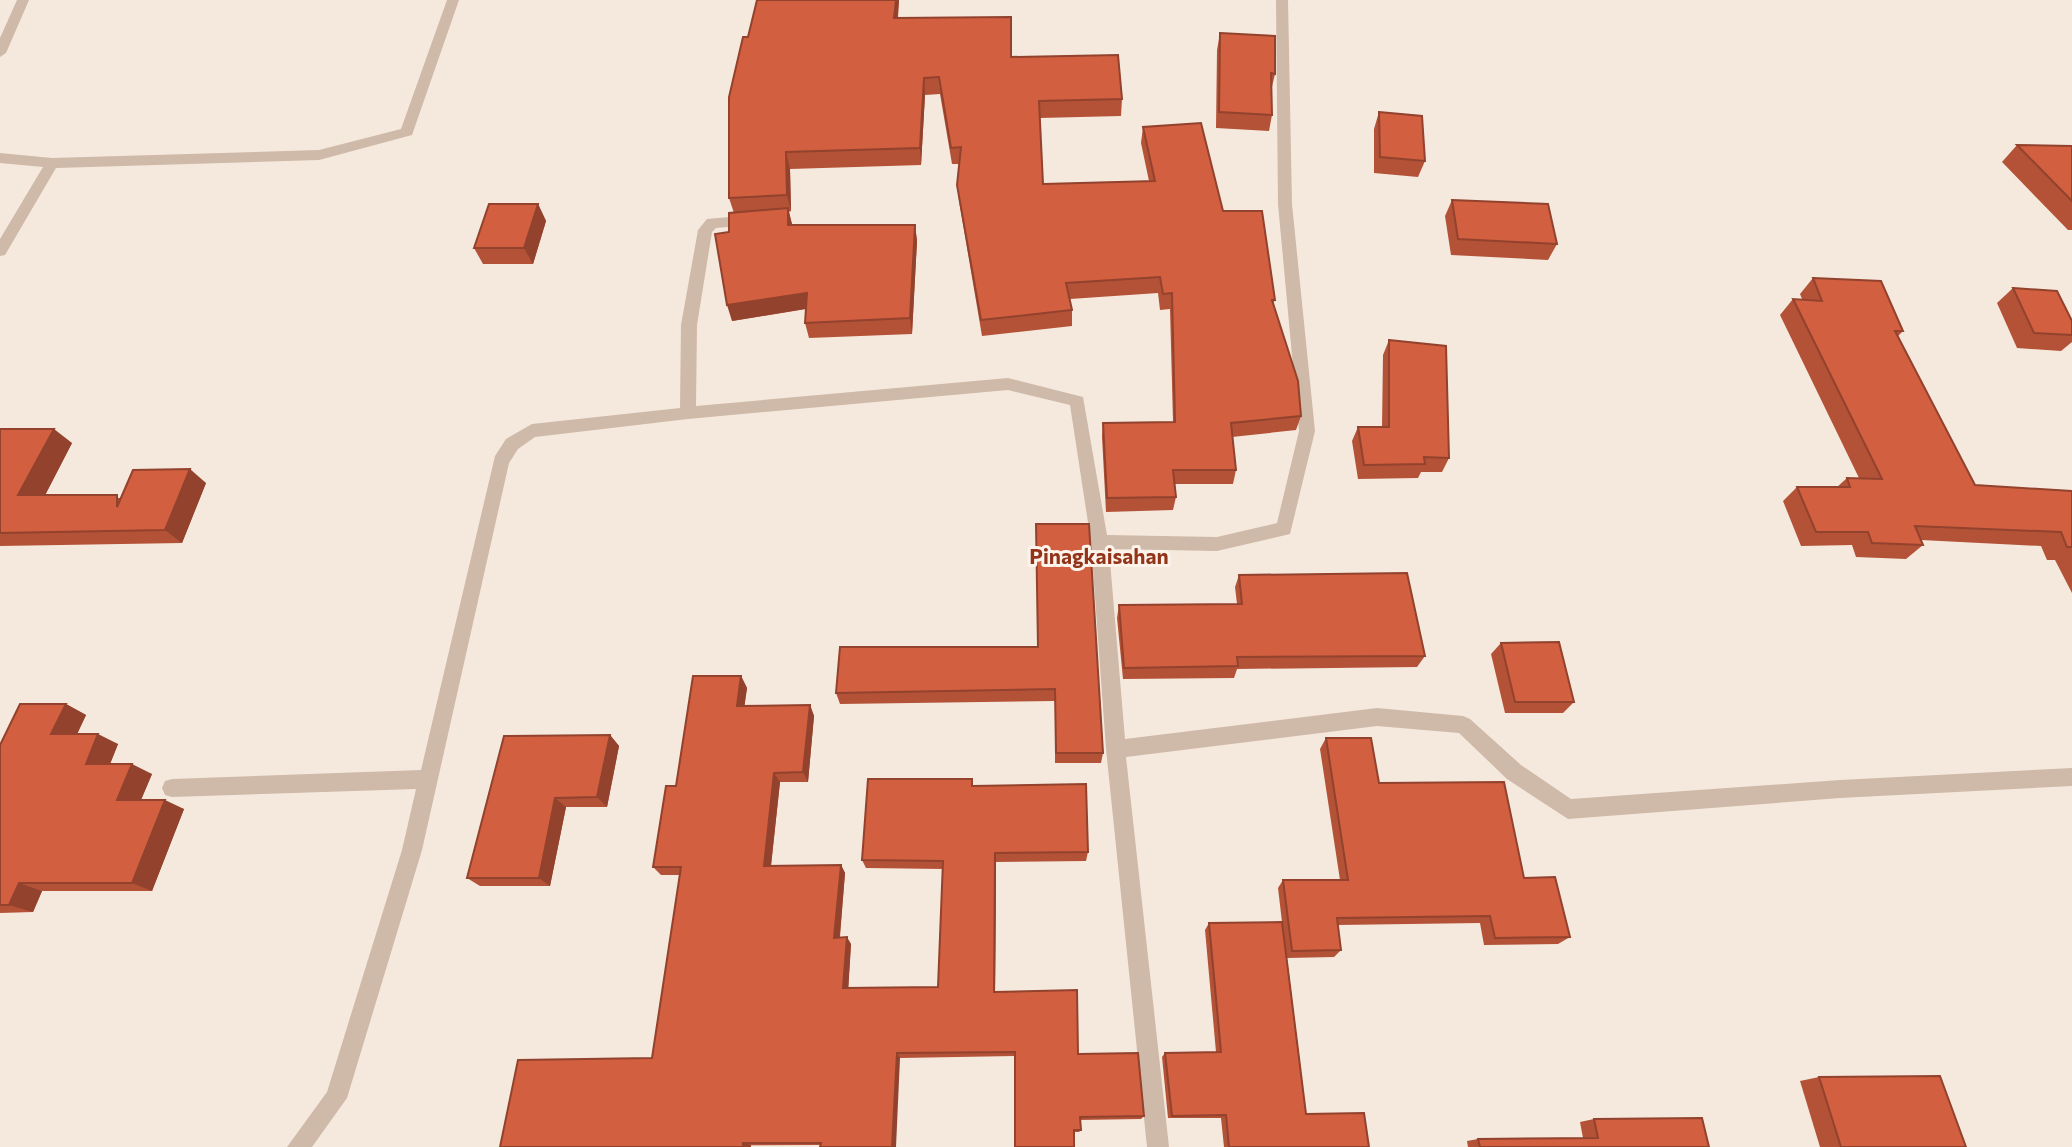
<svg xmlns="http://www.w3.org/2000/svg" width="2072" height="1147" viewBox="0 0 2072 1147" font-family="Commissioner,sans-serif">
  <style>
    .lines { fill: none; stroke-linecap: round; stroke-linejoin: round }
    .minor { fill: #cfb9a8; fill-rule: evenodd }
    .wall { fill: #b45237 }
    .shaded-wall { fill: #92422d }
    .building { fill: #d15f40; stroke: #92422d; stroke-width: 2 }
    .labels { text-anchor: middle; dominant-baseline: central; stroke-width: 6; stroke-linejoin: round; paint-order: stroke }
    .quarter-label { font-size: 21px; font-weight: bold; fill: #92331a; stroke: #fcf4eb }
  </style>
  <rect width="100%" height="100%" fill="#f5e9de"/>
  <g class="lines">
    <g class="minor">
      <polygon points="17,0 29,0 6,53 0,57 0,38"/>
      <polygon points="447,0 459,0 412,135 319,160 56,168 5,255 0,256 0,239 43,167 0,163 0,153 52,158 319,150 401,129"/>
      <polygon points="1276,0 1288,0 1292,204 1315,431 1290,534 1217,551 1109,549 1125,739 1377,708 1463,716 1470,719 1521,765 1571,799 1840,780 2072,768 2072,786 1840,798 1568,819 1507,779 1459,733 1377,726 1126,757 1169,1147 1147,1147 1106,749 1091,542 1070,405 1008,390 688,419 535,437 518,449 509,463 422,850 347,1098 312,1147 287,1147 327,1092 402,850 416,789 172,797 165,795 162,788 165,781 172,779 421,770 495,456 506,439 532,424 680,408 681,325 698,230 707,219 752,215 759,220 752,225 716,228 712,232 697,325 696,406 1008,378 1083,397 1107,535 1217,537 1277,523 1299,431 1278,204"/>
    </g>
  </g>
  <g class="wall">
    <polygon points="757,0 899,0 898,18 1012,57 1122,99 1121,116 1040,118 1043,184 1149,181 1141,143 1143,127 1223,211 1275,300 1273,304 1301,416 1296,430 1232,437 1236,470 1233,484 1175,484 1176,497 1173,510 1106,512 1102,437 1103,423 1173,422 1170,309 1160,310 1158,293 1070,299 1072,310 1072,326 982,336 959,201 957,185 959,164 952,164 940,94 925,95 921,165 790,169 791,211 789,212 792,225 915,225 917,241 912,334 809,338 805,323 806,309 732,321 729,232 734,213 729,198 748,37"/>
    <polygon points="1220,33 1275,74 1271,91 1272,115 1269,131 1216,128 1217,50"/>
    <polygon points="1379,112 1425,161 1418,177 1374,173 1374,129"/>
    <polygon points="2017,145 2072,146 2072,230 2068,230 2002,162"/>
    <polygon points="1452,200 1557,244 1548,260 1451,255 1445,216"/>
    <polygon points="538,204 546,221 533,264 483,264 474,248"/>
    <polygon points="1813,278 1903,331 1898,336 1975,485 2072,491 2072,593 2055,560 2047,560 2041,546 1921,540 1923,545 1906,559 1856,557 1852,545 1801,546 1783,501 1797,487 1837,487 1847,478 1859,478 1780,315 1793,299 1802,299 1800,294"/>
    <polygon points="2013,288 2072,321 2072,342 2061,351 2017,348 1997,303"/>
    <polygon points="1389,340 1449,458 1442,472 1421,472 1418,478 1358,479 1352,441 1358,427 1382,427 1383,355"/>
    <polygon points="0,429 72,443 45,495 121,498 206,483 182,543 0,546"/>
    <polygon points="1239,575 1425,656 1417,667 1237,669 1234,678 1123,679 1117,618 1119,605 1237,604 1235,587"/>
    <polygon points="1501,643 1574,702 1563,713 1505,713 1491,654"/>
    <polygon points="1038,647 1103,753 1101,763 1055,763 1055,701 840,704 836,693"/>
    <polygon points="741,676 747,688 744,706 810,705 814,716 808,782 780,782 771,866 841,865 845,873 840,937 851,944 848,988 938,987 943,869 866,868 862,860 972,779 973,786 1088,852 1086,861 996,862 995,992 1078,1054 1144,1116 1141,1119 1080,1120 1081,1130 1079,1132 1074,1132 1015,1056 900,1058 820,1145 500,1147 652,1058 680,875 661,875 653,867"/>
    <polygon points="66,704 86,715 77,734 118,744 110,764 152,774 141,800 184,809 152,891 42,891 33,912 0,913 0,745"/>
    <polygon points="610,735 619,746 607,807 566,807 550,886 480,886 467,878"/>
    <polygon points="1326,738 1379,783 1524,878 1570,937 1558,944 1484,945 1480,923 1338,925 1341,950 1334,957 1287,958 1306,1114 1369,1147 1224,1147 1221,1118 1168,1118 1162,1057 1165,1053 1216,1052 1205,930 1209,923 1282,922 1278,888 1283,880 1340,880 1320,749"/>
    <polygon points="1819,1077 1966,1147 1820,1147 1800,1081"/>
    <polygon points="1594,1119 1709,1147 1468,1147 1467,1141 1478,1139 1583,1138 1580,1122"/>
  </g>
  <g class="shaded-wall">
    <polygon points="896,0 899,0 896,35 894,18"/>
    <polygon points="924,78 925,95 921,165 920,148"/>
    <polygon points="786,152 790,169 791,211 787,195"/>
    <polygon points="538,204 546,221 533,264 524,248"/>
    <polygon points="788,208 792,224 792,241 788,225"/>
    <polygon points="915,225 917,241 912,334 910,318"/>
    <polygon points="807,293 811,308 732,321 727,305"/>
    <polygon points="54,429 72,443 38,509 18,495"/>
    <polygon points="190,469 206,483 182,543 165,530"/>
    <polygon points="741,676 747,688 743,717 737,706"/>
    <polygon points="66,704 86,715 72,745 51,734"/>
    <polygon points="810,705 814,716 808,782 803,772"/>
    <polygon points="98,734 118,744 106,774 86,764"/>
    <polygon points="610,735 619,746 607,807 597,797"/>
    <polygon points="132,764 152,774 137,809 117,800"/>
    <polygon points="774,773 780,782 770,874 764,866"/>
    <polygon points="555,798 566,807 550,886 539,878"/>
    <polygon points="165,800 184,809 152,891 132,883"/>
    <polygon points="995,853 996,862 995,997 994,992"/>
    <polygon points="841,865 845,873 839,944 834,938"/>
    <polygon points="19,883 42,891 33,912 9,905"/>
    <polygon points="847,937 851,944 848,994 843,988"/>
    <polygon points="897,1053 900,1058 896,1147 892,1147"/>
    <polygon points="743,1143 751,1145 751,1147 743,1147"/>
  </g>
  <g class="building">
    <polygon points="757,0 896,0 894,18 1011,17 1011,57 1118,55 1122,99 1039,101 1043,184 1155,181 1143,127 1201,123 1223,211 1262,211 1275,300 1272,300 1298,381 1301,416 1231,423 1236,470 1173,470 1176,497 1107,498 1103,423 1175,422 1172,293 1163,294 1160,277 1066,283 1072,310 981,320 957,185 961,147 951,148 939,77 924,78 920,148 786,152 787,195 729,198 729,97 743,37 748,37"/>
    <polygon points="1220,33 1275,36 1275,74 1271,73 1272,115 1219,112"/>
    <polygon points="1379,112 1422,116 1425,161 1380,157"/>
    <polygon points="2017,145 2072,146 2072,201"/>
    <polygon points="1452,200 1548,204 1557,244 1458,239"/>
    <polygon points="489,204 538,204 524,248 474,248"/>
    <polygon points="788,208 788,225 915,225 910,318 805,323 807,293 727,305 715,234 729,232 729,213"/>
    <polygon points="1813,278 1881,281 1903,331 1895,331 1975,485 2072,491 2072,547 2067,547 2061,532 1915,526 1923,545 1872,543 1868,532 1816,532 1797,487 1850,487 1847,478 1882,479 1793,299 1822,301"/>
    <polygon points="2013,288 2057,291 2072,321 2072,335 2034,333"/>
    <polygon points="1389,340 1446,346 1449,458 1424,457 1425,464 1364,465 1358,427 1389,427"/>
    <polygon points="0,429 54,429 18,495 117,495 117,507 133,470 190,469 165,530 0,533"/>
    <polygon points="1036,524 1089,524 1103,753 1056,753 1055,689 836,693 840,647 1038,647"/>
    <polygon points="1407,573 1425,656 1237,657 1238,666 1124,668 1119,605 1242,604 1239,575"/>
    <polygon points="1559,642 1574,702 1515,702 1501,643"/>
    <polygon points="693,676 741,676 737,706 810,705 803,772 774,773 764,866 841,865 834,938 847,937 843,988 938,987 943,861 862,860 868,779 972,779 972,786 1086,784 1088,852 995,853 994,992 1077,990 1078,1054 1138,1053 1144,1116 1080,1117 1081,1130 1074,1130 1074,1147 1015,1147 1015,1052 897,1053 892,1147 820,1147 821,1143 743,1143 743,1147 500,1147 518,1060 652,1058 681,867 653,867 666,786 676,786"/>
    <polygon points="20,704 66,704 51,734 98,734 86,764 132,764 117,800 165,800 132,883 19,883 9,905 0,905 0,745"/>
    <polygon points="610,735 597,797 555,798 539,878 467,878 504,736"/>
    <polygon points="1326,738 1371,738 1379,783 1504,782 1524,878 1555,877 1570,937 1495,938 1490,916 1337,918 1341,950 1292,951 1283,880 1348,880"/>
    <polygon points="1282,922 1306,1114 1364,1113 1369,1147 1229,1147 1226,1115 1172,1116 1165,1053 1221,1052 1209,923"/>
    <polygon points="1940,1076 1966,1147 1841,1147 1819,1077"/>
    <polygon points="1702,1118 1709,1147 1480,1147 1478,1139 1598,1138 1594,1119"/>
  </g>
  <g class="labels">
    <g class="quarter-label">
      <text x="1099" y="555">Pinagkaisahan</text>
    </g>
  </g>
</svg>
